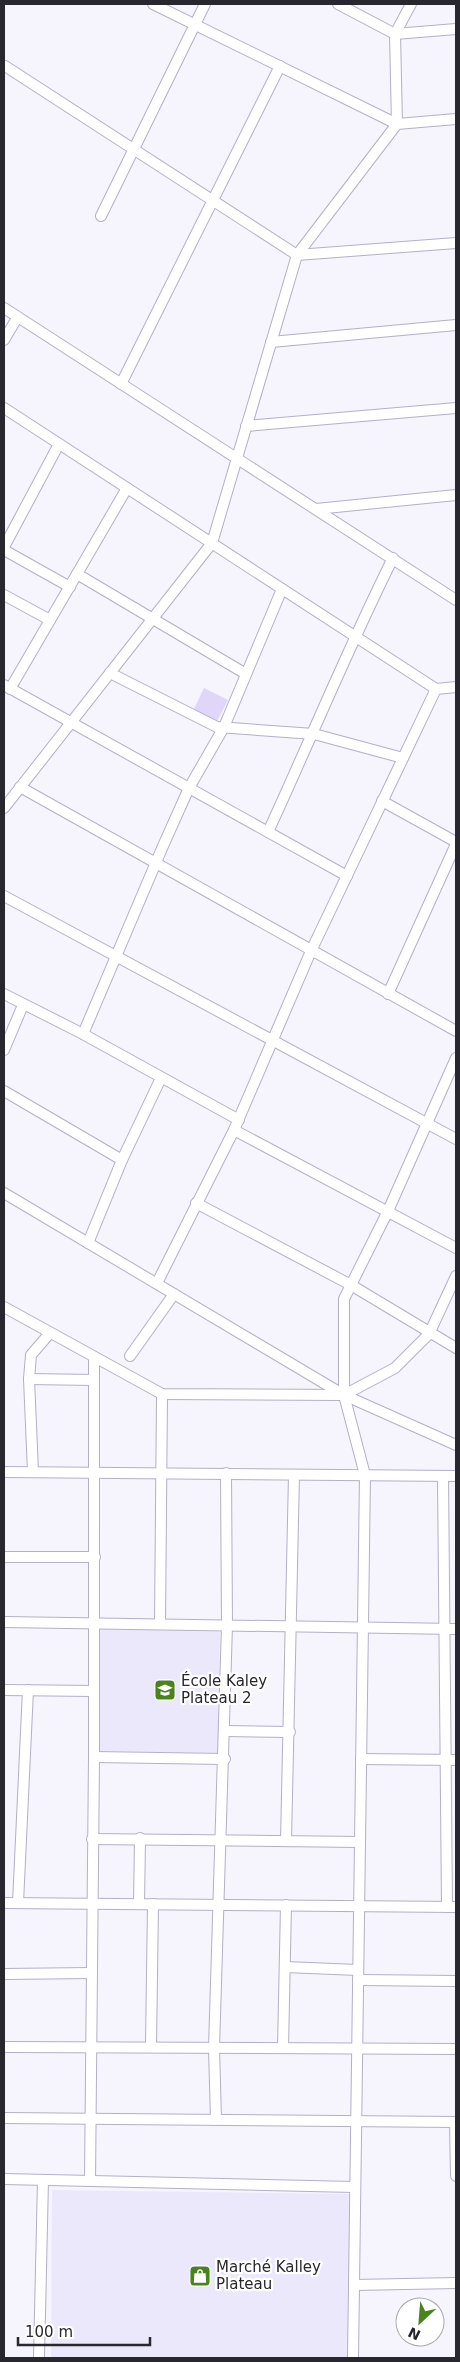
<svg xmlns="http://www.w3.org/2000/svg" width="460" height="2362" viewBox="0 0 460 2362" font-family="'DejaVu Sans',sans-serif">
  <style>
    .built { fill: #ece8fb }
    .green { fill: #dfd6f9 }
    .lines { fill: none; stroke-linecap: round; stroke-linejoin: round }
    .street-casing { stroke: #b5afc6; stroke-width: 12 }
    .street { stroke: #fff; stroke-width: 10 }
    .labels { text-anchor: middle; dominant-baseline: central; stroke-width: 4.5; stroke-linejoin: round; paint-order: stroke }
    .poi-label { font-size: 15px; fill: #28262e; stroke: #fff; text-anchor: start }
  </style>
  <rect width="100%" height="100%" fill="#f6f4fd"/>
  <g class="built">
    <polygon points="100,1629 220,1632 218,1753 98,1751"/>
    <polygon points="52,2190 350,2194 348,2358 51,2358"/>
  </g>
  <polygon class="green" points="204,688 228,700 216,723 193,711"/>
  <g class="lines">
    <g class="street-casing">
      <g id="street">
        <polyline points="153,4 397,124 395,34 411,4"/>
        <polyline points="338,4 395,34 456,29"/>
        <polyline points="5,66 297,255 456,243"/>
        <polyline points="101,216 205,4"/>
        <polyline points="4,308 456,600"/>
        <polyline points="4,340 17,318"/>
        <polyline points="271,342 456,325"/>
        <polyline points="121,384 280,66"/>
        <polyline points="4,408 436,689 456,687"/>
        <polyline points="246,426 456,408"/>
        <polyline points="316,509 456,495"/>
        <polyline points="4,547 59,444"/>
        <polyline points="4,550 70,587"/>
        <polyline points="77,574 246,674"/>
        <polyline points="4,595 50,620"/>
        <polyline points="110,673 217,727 314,734 403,758"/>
        <polyline points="4,685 347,876"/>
        <polyline points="10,689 127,488"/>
        <polyline points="20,787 456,1031"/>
        <polyline points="382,801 456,842"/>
        <polyline points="4,808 212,543 297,255 397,124 456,119"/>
        <path d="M268,832C310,741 348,648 393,558"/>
        <polyline points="4,896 456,1139"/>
        <polyline points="4,994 83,1034 239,1120"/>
        <polyline points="388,994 456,844"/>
        <polyline points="83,1034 163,846 189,788 224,727 282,589"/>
        <polyline points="4,1050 23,1005"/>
        <polyline points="4,1091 122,1160"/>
        <polyline points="234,1130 456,1248"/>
        <polyline points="4,1193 344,1395 456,1445"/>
        <polyline points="196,1203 351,1285 456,1348"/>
        <polyline points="88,1243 122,1160 161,1078"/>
        <polyline points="157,1283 234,1130 311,951 436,689"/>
        <polyline points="4,1307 162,1394 343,1395"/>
        <polyline points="130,1356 174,1294"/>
        <polyline points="29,1379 94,1380"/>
        <polyline points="344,1395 344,1299 388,1211 456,1058"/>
        <polyline points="4,1472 456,1476"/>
        <polyline points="33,1472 29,1379 31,1355 50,1333"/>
        <polyline points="443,1476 447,1907"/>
        <polyline points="4,1557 95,1557"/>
        <polyline points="4,1622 456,1629"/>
        <polyline points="160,1624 162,1394"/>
        <polyline points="4,1690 94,1691"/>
        <polyline points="225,1731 290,1732"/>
        <polyline points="94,1757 225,1759"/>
        <polyline points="361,1759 456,1760"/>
        <polyline points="92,1839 360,1842"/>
        <polyline points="286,1841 294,1475"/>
        <polyline points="4,1903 456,1907"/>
        <polyline points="18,1903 28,1690"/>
        <polyline points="139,1904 140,1838"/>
        <polyline points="285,1967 358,1970"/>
        <polyline points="4,1974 91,1973"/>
        <polyline points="358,1980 456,1981"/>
        <polyline points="151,2046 153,1904"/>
        <polyline points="4,2047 456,2049"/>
        <polyline points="283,2048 286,1905"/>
        <polyline points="4,2118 456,2122"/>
        <polyline points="216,2120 214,2048 227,1625 226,1473"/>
        <polyline points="455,2122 456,2176"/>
        <polyline points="4,2179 355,2187"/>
        <polyline points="90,2181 94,1757 94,1357"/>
        <polyline points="354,2285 456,2283"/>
        <polyline points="39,2358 43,2180"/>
        <polyline points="353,2358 365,1475 344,1395 395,1368 429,1334 456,1276"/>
      </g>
    </g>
    <use href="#street" class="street"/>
  </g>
  <defs>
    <g id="school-square" transform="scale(1.125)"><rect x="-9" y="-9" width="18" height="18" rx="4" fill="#4a831d" stroke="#fff"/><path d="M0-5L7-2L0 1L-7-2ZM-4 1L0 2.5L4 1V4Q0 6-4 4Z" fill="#fff"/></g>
    <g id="shop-square" transform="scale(1.125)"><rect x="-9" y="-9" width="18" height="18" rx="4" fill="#4a831d" stroke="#fff"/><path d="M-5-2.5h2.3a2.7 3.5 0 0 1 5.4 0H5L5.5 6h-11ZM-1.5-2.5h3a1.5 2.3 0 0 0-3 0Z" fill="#fff"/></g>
  </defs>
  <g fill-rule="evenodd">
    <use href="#school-square" x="165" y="1690"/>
    <use href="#shop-square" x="200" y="2276"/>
  </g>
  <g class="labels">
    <g class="poi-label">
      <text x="181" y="1681">École Kaley<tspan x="181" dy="17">Plateau 2</tspan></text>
      <text x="216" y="2267">Marché Kalley<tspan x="216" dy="17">Plateau</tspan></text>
    </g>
  </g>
  <rect width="460" height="2362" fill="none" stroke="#28262e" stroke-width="10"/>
  <g transform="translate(420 2322) rotate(206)"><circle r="24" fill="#ffffff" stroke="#a9a8ab"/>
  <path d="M0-4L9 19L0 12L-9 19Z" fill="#4a831d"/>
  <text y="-8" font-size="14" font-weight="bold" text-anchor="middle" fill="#28262e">N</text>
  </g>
  <path d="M18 2337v8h132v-8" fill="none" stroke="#28262e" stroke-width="2.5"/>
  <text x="25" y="2337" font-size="15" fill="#28262e" stroke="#ffffff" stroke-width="4" paint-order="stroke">100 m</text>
</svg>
